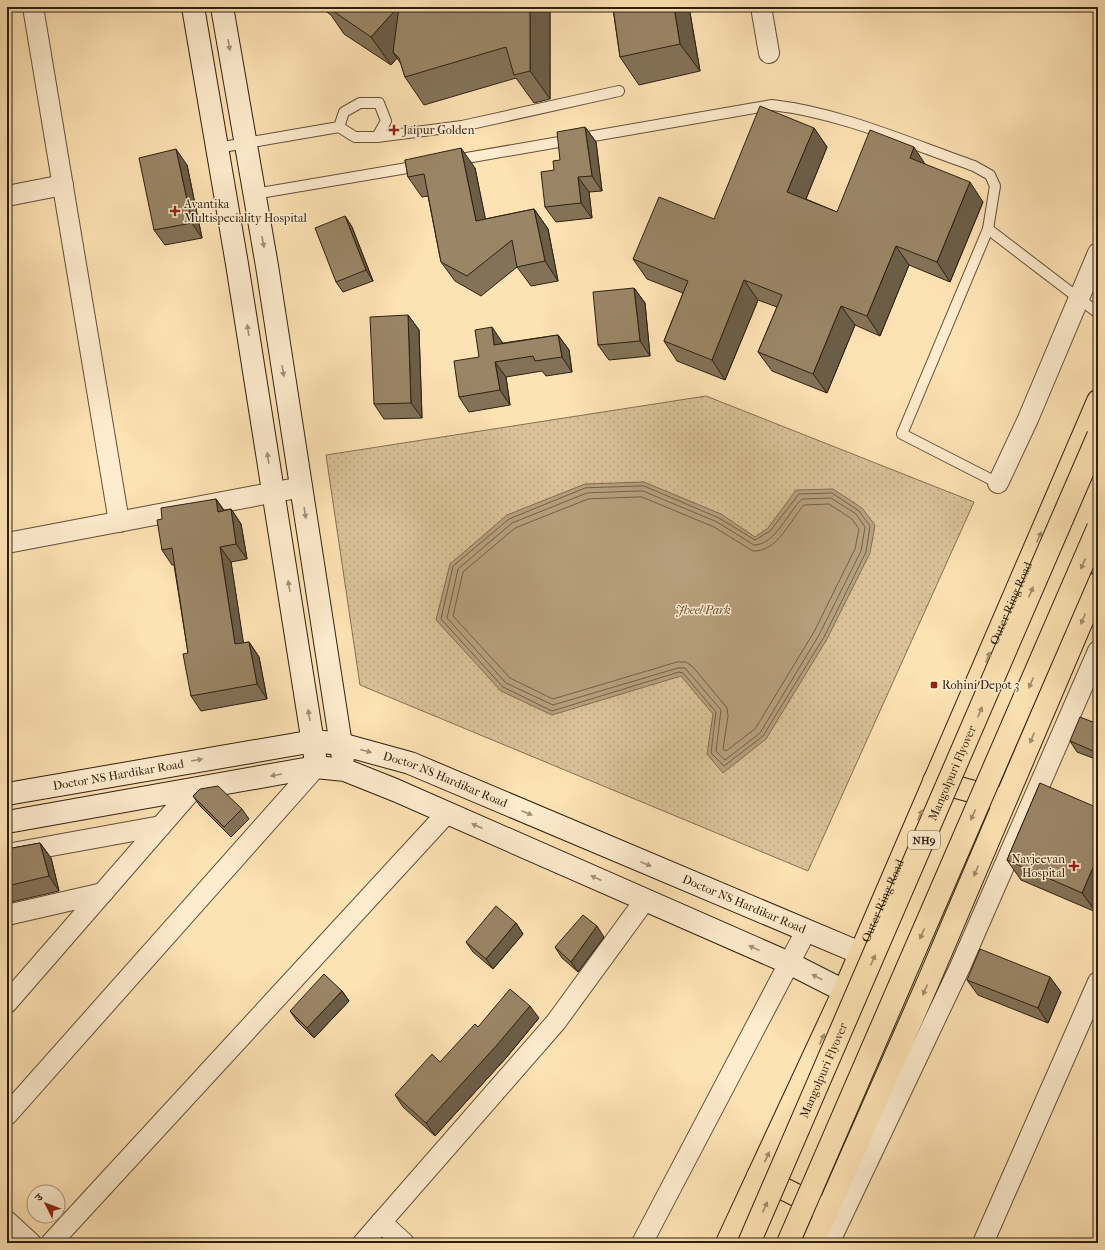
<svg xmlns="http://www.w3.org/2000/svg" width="1105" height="1250" viewBox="0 0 1105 1250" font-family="'IM FELL French Canon','Noto Serif Devanagari',serif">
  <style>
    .park { fill: url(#park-dots); stroke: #847054 }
    .water { fill: #b7a07d; stroke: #806d52 }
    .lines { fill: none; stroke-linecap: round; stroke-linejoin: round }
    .shore { stroke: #726047; stroke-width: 1 }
    .lane-casing { stroke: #62503a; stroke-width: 12 }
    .street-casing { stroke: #62503a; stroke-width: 22 }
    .secondary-casing { stroke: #2e2011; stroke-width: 24 }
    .primary-casing { stroke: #2e2011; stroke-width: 24 }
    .lane { stroke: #feecce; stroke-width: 10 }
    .street { stroke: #feecce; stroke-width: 20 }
    .secondary { stroke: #feecce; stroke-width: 22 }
    .primary { stroke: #fde2b4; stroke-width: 22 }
    .highway-bridge-casing { stroke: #2e2011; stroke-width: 24; stroke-linecap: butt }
    .highway-bridge { stroke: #fde2b4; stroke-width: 22 }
    .wall { fill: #847258; stroke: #2e2011 }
    .shaded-wall { fill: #6c5d47; stroke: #2e2011 }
    .building { fill: #9a8566; stroke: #2e2011 }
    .oneway { fill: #a09079 }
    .oneway2 { fill: #a08b6b }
    .poi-dot { fill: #8f2418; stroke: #feecce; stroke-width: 1.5 }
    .labels { text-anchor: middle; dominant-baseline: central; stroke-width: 3; stroke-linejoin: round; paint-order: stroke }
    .shield { fill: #feecce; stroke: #6c5d4a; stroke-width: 1 }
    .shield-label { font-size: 11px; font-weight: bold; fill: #2e2011 }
    .poi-label { font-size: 12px; fill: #2e2011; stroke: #feecce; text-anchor: start }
    .street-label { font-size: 12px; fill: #2e2011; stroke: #feecce }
    .park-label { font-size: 12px; font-style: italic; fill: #62503a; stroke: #feecce }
  </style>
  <defs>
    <pattern id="park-dots" width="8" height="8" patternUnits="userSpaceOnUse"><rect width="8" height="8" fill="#dac198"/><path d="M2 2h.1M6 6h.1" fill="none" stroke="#bba682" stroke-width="1.8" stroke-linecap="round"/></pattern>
  </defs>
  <rect width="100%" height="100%" fill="#fde2b4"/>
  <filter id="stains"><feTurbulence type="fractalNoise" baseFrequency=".005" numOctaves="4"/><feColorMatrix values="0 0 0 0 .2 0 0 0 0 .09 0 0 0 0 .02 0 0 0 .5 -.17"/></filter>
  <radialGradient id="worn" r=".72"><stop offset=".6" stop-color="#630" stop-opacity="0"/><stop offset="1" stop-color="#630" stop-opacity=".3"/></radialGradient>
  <polygon class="park" points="706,396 974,502 808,871 360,685 326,455"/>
  <polygon class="water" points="644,482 721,514 755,537 768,528 796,490 833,489 862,508 875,525 870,553 827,639 766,739 723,773 707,754 713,714 681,676 552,715 501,691 436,620 450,564 507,515 585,484"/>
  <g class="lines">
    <g class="shore">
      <polygon points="644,486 719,518 755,540 770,531 799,494 832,493 859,511 870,526 866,552 824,637 763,736 724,766 711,753 716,712 683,673 679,672 552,711 503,687 441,619 453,566 509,519 585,488"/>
      <path d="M643,491L717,522L754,545C775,545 788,512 802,499L831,498L856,514L865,527L861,551L819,635L760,733L725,760L716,751L721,710L685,668H678L553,705L506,683L447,618L458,569L512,523L587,493Z"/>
      <path d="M642,497L714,527L753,551C778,552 790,520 804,505L829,504L852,519L859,529L855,549L814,632L755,729L726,751L723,749L728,716L727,708L693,667L686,662H677L553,699L510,678L453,616L463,572L515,528L588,499Z"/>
    </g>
    <g class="lane-casing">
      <g id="lane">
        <polyline points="377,137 462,126 619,91"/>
        <polyline points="217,148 339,127 355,137 377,137 386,121 379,103 360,103 344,112 339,127"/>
        <path d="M455,160L772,105C842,113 908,143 974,166L990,175L995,186L988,229L1098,313"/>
        <polyline points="254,194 419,166"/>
        <polyline points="988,229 902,434 998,483"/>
      </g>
    </g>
    <g class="street-casing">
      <g id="street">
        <polyline points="33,7 119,522"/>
        <polyline points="761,7 769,53"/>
        <polyline points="7,196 63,185"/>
        <polyline points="998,483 1028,419 1098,253"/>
        <polyline points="7,543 302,487"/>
        <polyline points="7,854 161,826"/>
        <polyline points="7,915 103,893"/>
        <polyline points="7,1003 193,789"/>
        <polyline points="7,1115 316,767"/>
        <polyline points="7,1221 31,1243"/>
        <polyline points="381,1222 404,1243"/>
        <polyline points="51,1243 447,813"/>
        <polyline points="363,1243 556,1022 645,900"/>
        <polyline points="642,1243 806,931"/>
        <polyline points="829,1243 960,967 1098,651"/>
        <polyline points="983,1243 1098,982"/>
      </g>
    </g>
    <g class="secondary-casing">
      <g id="secondary">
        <polyline points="193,7 237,264 315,756"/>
        <polyline points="222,7 267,266 343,758"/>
        <path id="s1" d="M7,794L314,741L341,744L410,763L860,953"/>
        <polyline points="7,822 316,767 345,770 395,790 789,963 844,991"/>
      </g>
    </g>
    <g class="primary-casing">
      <g id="primary">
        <polyline points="934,781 1000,799"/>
        <polyline points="758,1176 824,1209"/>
        <path id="s2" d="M727,1243L844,991L1098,401"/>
        <polyline points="813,1243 929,980 1098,583"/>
      </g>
    </g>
    <use href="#lane" class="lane"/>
    <use href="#street" class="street"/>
    <use href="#secondary" class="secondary"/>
    <use href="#primary" class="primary"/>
    <g class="highway-bridge-casing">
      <g id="highway-bridge">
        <path id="s3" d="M749,1243L1098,436"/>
        <polyline points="788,1243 1098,528"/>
      </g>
    </g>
    <use href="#highway-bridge" class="highway-bridge"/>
  </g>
  <g class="wall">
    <polygon points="320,7 550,7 550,99 534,103 516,78 424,105 405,77 401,64 397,58 391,65 344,34 331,15"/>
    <polygon points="606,7 689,7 700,71 639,85 620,57 613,9 608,9"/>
    <polygon points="585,127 596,142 602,191 589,192 592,218 556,222 545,207 554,170 560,160"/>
    <polygon points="814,128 827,147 806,199 837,212 926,165 983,202 950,282 909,265 880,336 855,325 827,393 772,371 758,352 777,307 758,300 725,380 677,361 664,341 683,293 647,279 633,259 714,219"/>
    <polygon points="405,160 475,168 485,219 534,209 548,229 558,281 531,286 517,267 481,296 455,281 441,262 428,196 422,197 408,177"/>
    <polygon points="187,165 202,238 165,245 154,230"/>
    <polygon points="345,216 352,227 373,281 343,292 336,282"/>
    <polygon points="634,288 645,303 650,356 609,360 598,345"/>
    <polygon points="408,315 419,330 422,418 384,419 374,404"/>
    <polygon points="558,335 569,350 572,372 546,376 542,371 506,377 510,405 469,412 459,397 479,357 502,342 503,343"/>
    <polygon points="216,499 224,510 231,509 241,524 247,559 231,562 243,643 249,642 259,657 267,699 201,711 191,696 188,653 174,565 172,565 162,550 162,519"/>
    <polygon points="1098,724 1098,760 1077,752 1070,741"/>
    <polygon points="1040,783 1096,912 1021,880 1007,860"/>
    <polygon points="193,796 242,809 249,819 231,837 200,806"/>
    <polygon points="40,843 51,858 59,891 7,903 7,849"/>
    <polygon points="516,923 523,934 493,969 473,952 466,942"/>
    <polygon points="604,937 578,972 562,958 555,947"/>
    <polygon points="967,980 1061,992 1048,1023 978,995"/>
    <polygon points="342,991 349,1001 314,1038 297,1021 290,1011"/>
    <polygon points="539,1018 506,1058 435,1136 403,1107 395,1095 440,1062 478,1027"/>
  </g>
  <g class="shaded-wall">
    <polygon points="398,7 400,7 393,52 397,58 391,65 371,37"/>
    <polygon points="530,7 550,7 550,99 530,71"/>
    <polygon points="674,7 689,7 700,71 680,44"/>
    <polygon points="585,127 596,142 602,191 592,176"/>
    <polygon points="814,128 827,147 801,211 787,192"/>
    <polygon points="914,147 927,167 910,158"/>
    <polygon points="461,148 475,168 490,241 476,221"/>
    <polygon points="176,149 187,165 202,238 192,223"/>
    <polygon points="578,177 589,192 592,218 581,203"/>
    <polygon points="970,182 983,202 950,282 937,262"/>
    <polygon points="534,209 548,229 558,281 545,261"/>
    <polygon points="345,216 352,227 373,281 366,270"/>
    <polygon points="896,246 909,265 880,336 867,316"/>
    <polygon points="744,280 758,300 725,380 712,360"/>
    <polygon points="634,288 645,303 650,356 640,341"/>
    <polygon points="841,306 855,325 827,393 813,374"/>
    <polygon points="408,315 419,330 422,418 411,403"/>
    <polygon points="492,327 502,342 505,360 494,345"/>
    <polygon points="558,335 569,350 572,372 562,357"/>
    <polygon points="495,362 506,377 510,405 500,390"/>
    <polygon points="216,499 226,514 218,512"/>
    <polygon points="231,509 241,524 247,559 236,544"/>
    <polygon points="220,547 231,562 246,659 235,644"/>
    <polygon points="249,642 259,657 267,699 257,684"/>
    <polygon points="40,843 51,858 59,891 49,876"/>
    <polygon points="1098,856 1098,908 1096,912 1082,893"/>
    <polygon points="516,923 523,934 493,969 486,959"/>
    <polygon points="597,926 604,937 578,972 571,962"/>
    <polygon points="1050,977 1061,992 1048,1023 1038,1008"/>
    <polygon points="342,991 349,1001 314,1038 307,1028"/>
    <polygon points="530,1006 539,1018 506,1058 435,1136 426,1123"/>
  </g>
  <g class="building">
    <polygon points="327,7 398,7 371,37"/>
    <polygon points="399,7 530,7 530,71 514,75 506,47 405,77 399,58 393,52"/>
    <polygon points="613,7 674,7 680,44 620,57"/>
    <polygon points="760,106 814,128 787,192 837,212 870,130 914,147 910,158 970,182 937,262 896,246 867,316 841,306 813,374 758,352 782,295 744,280 712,360 664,341 688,281 633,259 659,197 714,219"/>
    <polygon points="585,127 592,176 578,177 581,203 545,207 541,172 554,170 553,161 560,160 557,132"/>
    <polygon points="461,148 476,221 534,209 545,261 517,267 512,240 467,276 441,262 424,174 408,177 405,160"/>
    <polygon points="176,149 192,223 154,230 139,158"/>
    <polygon points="345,216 366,270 336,282 315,228"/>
    <polygon points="634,288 640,341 598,345 593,292"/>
    <polygon points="408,315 411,403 374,404 370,317"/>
    <polygon points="492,327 494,345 558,335 562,357 535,361 533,356 495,362 500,390 459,397 454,361 479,357 475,330"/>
    <polygon points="216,499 218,512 231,509 236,544 220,547 235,644 249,642 257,684 191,696 183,654 188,653 172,548 162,550 157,520 162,519 161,508"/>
    <polygon points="1080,717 1098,724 1098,753 1070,741"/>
    <polygon points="1040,783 1098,808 1098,856 1082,893 1007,860"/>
    <polygon points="218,786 242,809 224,827 193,796 200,789"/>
    <polygon points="40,843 49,876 7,886 7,849"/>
    <polygon points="496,906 516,923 486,959 466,942"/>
    <polygon points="583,915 597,926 571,962 555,947"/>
    <polygon points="980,949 1050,977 1038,1008 967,980"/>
    <polygon points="324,974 342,991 307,1028 290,1011"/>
    <polygon points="510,989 530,1006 497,1045 426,1123 395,1095 432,1054 440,1062 475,1024 478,1027"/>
  </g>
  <defs><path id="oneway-solid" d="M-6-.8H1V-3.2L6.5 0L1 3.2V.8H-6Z"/></defs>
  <g class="oneway">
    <use href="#oneway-solid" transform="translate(229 45) rotate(80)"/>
    <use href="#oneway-solid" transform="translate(263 242) rotate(79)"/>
    <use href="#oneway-solid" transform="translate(248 330) rotate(-99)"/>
    <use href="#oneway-solid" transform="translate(283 371) rotate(81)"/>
    <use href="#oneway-solid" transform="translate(268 458) rotate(-99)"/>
    <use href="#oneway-solid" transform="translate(305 513) rotate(81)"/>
    <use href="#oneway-solid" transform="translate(289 586) rotate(-99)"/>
    <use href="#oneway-solid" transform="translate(309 715) rotate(-99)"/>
    <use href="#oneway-solid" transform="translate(366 751) rotate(15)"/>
    <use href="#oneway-solid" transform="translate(197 760) rotate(-10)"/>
    <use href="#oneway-solid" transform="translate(276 775) rotate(170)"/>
    <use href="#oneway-solid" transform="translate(527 813) rotate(23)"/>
    <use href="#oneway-solid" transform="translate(477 826) rotate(-156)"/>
    <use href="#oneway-solid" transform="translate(646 864) rotate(23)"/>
    <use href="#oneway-solid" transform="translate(596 878) rotate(-156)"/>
    <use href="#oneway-solid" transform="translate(754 948) rotate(-156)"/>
    <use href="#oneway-solid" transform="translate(817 977) rotate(-153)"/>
  </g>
  <g class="oneway2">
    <use href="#oneway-solid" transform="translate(1039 537) rotate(-67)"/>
    <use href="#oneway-solid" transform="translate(1083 564) rotate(113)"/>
    <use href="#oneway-solid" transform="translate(1031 592) rotate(-67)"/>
    <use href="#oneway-solid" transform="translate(1083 619) rotate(113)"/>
    <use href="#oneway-solid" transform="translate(988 657) rotate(-67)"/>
    <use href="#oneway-solid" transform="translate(1031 683) rotate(114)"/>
    <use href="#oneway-solid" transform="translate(980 712) rotate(-67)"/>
    <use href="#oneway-solid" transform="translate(1032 738) rotate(113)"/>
    <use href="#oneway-solid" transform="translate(920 815) rotate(-67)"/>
    <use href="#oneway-solid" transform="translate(973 815) rotate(114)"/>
    <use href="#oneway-solid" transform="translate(976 871) rotate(113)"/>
    <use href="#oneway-solid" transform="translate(922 934) rotate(114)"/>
    <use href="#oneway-solid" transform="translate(873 960) rotate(-67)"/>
    <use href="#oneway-solid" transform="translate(925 990) rotate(114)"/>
    <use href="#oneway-solid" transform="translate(822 1039) rotate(-65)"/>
    <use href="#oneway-solid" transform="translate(767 1157) rotate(-65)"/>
    <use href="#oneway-solid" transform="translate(765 1207) rotate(-66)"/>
  </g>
  <g class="poi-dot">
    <path d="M392 124h4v4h4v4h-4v4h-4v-4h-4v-4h4z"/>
    <path d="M173 205h4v4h4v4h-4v4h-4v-4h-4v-4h4z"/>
    <rect x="930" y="681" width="8" height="8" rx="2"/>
    <path d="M1072 860h4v4h4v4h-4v4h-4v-4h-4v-4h4z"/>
  </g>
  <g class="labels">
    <rect class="shield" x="908" y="831" width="32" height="18" rx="3"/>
    <g class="shield-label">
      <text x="924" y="840">NH9</text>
    </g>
    <g class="poi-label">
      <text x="403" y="130">Jaipur Golden</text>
      <text x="184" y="204">Avantika<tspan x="184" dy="14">Multispeciality Hospital</tspan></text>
      <text x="942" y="685">Rohini Depot 3</text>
      <text x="1065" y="859" text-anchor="end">Navjeevan<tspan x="1065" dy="14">Hospital</tspan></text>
    </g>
    <g class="street-label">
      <text stroke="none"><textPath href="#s2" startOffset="700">Outer Ring Road</textPath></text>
      <text stroke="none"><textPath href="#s3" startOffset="512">Mangolpuri Flyover</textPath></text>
      <text stroke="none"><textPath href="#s1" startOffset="113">Doctor NS Hardikar Road</textPath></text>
      <text stroke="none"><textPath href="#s1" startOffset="449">Doctor NS Hardikar Road</textPath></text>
      <text stroke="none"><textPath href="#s2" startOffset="376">Outer Ring Road</textPath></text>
      <text stroke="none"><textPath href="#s1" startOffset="773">Doctor NS Hardikar Road</textPath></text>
      <text stroke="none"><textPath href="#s3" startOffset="188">Mangolpuri Flyover</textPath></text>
    </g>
    <g class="park-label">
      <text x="703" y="610">Jheel Park</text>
    </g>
  </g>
  <rect width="1105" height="1250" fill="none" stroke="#fde2b4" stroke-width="24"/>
  <rect x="8" y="8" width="1089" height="1234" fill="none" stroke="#2e2011" stroke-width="2"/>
  <rect x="12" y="12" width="1081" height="1226" fill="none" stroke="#2e2011"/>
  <g transform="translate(46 1204) rotate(312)"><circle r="19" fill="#feecce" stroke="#ab9a82"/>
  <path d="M0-3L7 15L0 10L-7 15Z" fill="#8f2418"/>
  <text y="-6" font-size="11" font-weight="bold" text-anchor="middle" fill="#2e2011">उ</text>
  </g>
  <rect width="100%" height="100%" filter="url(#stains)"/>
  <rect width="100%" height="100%" fill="url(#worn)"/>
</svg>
